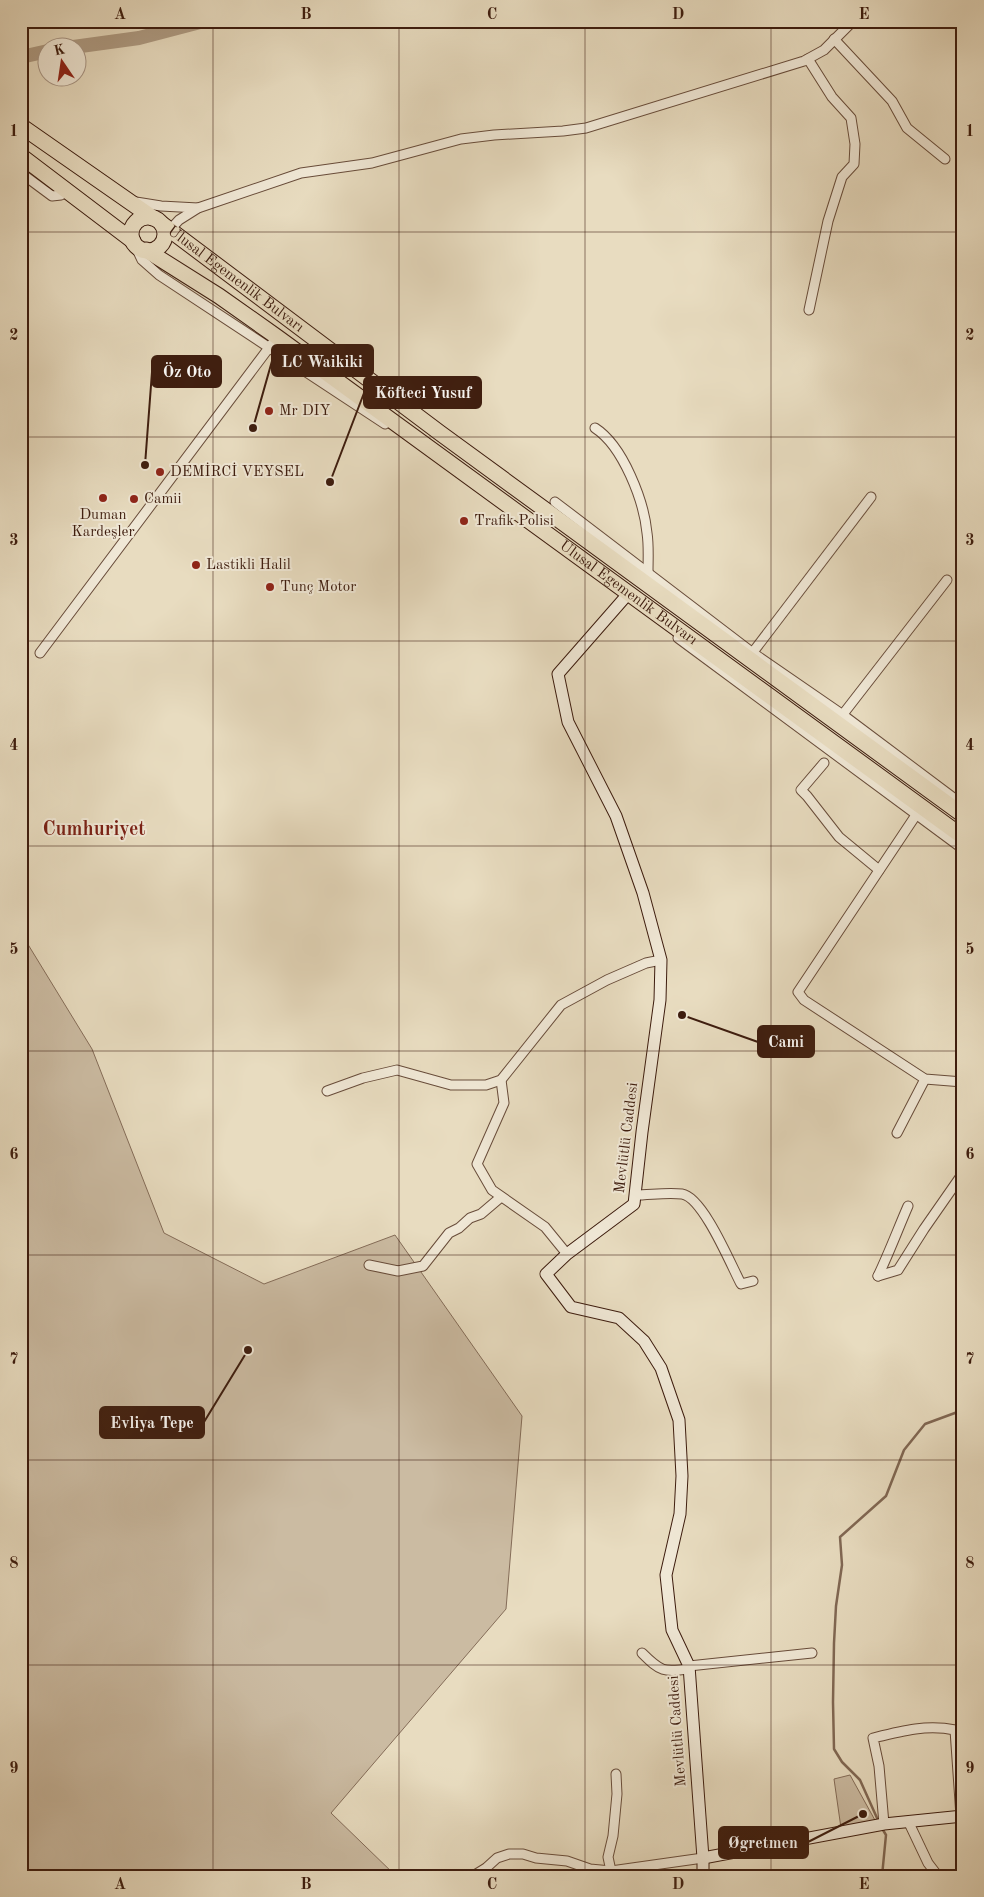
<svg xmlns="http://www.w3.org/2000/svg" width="984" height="1897" viewBox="0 0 984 1897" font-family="'Old Standard TT',serif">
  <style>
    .green { fill: #cbbba2; stroke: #846c58 }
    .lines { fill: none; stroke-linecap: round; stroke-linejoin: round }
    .stream { stroke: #816854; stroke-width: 2.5 }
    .river { stroke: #ae9b83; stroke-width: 14 }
    .street-casing { stroke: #684c3a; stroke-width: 11 }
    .secondary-casing { stroke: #3d1c0e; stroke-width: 13 }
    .highway-casing { stroke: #3d1c0e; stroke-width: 17 }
    .street { stroke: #f0e8d6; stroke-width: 9 }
    .secondary { stroke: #f0e8d6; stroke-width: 11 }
    .highway { stroke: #e8dcc0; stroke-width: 15 }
    .grid { fill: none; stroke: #3d1c0e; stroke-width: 1; stroke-opacity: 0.55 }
    .poi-dot { fill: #8f2418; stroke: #f0e8d6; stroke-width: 2 }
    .labels { text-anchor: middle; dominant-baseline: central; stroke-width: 4; stroke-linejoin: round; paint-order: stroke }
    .street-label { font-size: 15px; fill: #3d1c0e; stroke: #f0e8d6 }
    .poi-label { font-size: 15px; fill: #3d1c0e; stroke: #f0e8d6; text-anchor: start }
    .district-label { font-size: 20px; font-weight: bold; fill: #7a1f14; stroke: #f0e8d6 }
    .leader { fill: none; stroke: #3d1c0e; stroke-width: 2 }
    .callout-dot { fill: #3d1c0e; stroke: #f0e8d6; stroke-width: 2 }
    .callout { fill: #3d1c0e; stroke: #3d1c0e; stroke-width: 2 }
    .callout-label { font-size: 16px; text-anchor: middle; font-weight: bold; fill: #fff }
    .neatline { fill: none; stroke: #3d1c0e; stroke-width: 2 }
    .grid-label { font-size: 16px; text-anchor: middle; font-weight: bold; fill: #3d1c0e }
  </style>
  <rect width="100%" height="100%" fill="#e8dcc0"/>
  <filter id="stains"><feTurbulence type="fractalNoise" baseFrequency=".004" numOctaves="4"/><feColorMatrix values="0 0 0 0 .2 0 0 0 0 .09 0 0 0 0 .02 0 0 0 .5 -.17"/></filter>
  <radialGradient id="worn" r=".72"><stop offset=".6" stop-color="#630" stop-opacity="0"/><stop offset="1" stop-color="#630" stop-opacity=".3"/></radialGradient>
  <g class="green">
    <polygon points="21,933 92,1049 164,1233 264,1284 395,1235 522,1416 506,1609 331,1813 396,1876 21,1876"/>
    <polygon points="850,1775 876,1822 841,1828 834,1779"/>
  </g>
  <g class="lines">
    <g class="stream">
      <polyline points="877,1818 860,1780 842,1762 834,1749 833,1702 834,1643 836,1606 842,1565 840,1537 886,1496 904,1450 925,1424 963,1410"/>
      <polyline points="882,1876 886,1835 883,1830"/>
    </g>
    <g class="river">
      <polyline points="66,48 139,38 204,21"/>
      <polyline points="21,57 48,51"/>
    </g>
    <g class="street-casing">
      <g id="street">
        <polyline points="834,39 892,101 907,128 945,159"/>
        <polyline points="808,59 832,97 851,118 855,144 854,164 842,177 828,221 809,310"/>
        <polyline points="21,173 52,196 61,195 66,191"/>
        <polyline points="136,202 161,206 198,208"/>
        <polyline points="167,233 179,220 198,208 301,173 372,163 461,139 494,135 563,131 586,128 804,61 824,50 853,21"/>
        <polyline points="133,241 142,260 159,275 385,424"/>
        <path d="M595,428C623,446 644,501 647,533C649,546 648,559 648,572"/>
        <polyline points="555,502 753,653 843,715 963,805"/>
        <polyline points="678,638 963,849"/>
        <polyline points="40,653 277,337"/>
        <polyline points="750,656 871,497"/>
        <polyline points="840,718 947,580"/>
        <polyline points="824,763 801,790 807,796 839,837 879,870"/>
        <polyline points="916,815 798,992 804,1000 925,1079 963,1082"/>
        <polyline points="501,1080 504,1103 477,1164 492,1190 545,1227 567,1254"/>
        <polyline points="327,1091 363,1078 397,1070 451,1085 486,1085 501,1080 561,1005 607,980 646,963 661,960"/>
        <polyline points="897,1133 925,1079"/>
        <path d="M635,1195C650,1195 667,1192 682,1194C703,1197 731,1265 741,1284L753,1281"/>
        <polyline points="369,1265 398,1271 423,1266 449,1233 459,1228 470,1218 481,1214 501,1197"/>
        <polyline points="878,1276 898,1270 924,1229 963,1173"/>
        <path d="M878,1276C889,1253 898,1229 908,1206"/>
        <path d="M642,1653C661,1672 663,1672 689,1669"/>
        <polyline points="689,1666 812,1653"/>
        <polyline points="909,1823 928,1863 938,1876"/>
        <path d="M884,1824L879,1766L873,1738C901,1731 927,1724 955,1730L961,1816"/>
        <polyline points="611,1871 608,1857 613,1836 617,1794 616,1774"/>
        <polyline points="473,1876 486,1868 497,1858 509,1854 523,1854 536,1858 567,1861 590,1869 611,1871 703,1858"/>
      </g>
    </g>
    <g class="secondary-casing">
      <g id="secondary">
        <polyline points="628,594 558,674 568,722 616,816 643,893 661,960 660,1000 642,1132 634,1204 567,1254 546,1274 571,1307 619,1318 644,1341 661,1368 679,1420 682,1476 680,1514 666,1575 672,1630 689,1666 703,1858 703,1876"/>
        <polyline points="703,1858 884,1824 963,1816"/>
      </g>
    </g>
    <g class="highway-casing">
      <g id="highway">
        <polyline points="21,126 153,218"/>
        <polyline points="21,156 133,241"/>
        <circle cx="148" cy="234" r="17"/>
        <path id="s1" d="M162,224L440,433L963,815"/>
        <path id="s2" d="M146,250L219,296L277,337L963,837"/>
      </g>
    </g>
    <use href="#street" class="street"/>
    <use href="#secondary" class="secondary"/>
    <use href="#highway" class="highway"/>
  </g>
  <path class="grid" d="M213,21V1876M399,21V1876M585,21V1876M771,21V1876M21,232H963M21,437H963M21,641H963M21,846H963M21,1051H963M21,1255H963M21,1460H963M21,1665H963"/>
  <g class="poi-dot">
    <circle cx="269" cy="411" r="5"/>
    <circle cx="160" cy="472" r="5"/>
    <circle cx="103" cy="498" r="5"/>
    <circle cx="134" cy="499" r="5"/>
    <circle cx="464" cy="521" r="5"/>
    <circle cx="196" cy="565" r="5"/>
    <circle cx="270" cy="587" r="5"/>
  </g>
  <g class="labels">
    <g class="street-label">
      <text stroke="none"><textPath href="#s1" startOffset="92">Ulusal Egemenlik Bulvarı</textPath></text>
      <text stroke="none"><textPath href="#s2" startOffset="592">Ulusal Egemenlik Bulvarı</textPath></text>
      <text transform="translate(627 1138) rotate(-83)">Mevlütlü Caddesi</text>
      <text transform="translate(678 1731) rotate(-94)">Mevlütlü Caddesi</text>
    </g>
    <g class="poi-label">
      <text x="279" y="411">Mr DIY</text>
      <text x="170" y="472">DEMİRCİ VEYSEL</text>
      <text x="144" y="499">Camii</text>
      <text x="103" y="515" text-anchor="middle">Duman<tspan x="103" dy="17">Kardeşler</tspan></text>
      <text x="474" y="521">Trafik Polisi</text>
      <text x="206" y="565">Lastikli Halil</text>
      <text x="280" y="587">Tunç Motor</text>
    </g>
    <g class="district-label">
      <text x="94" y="830">Cumhuriyet</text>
    </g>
  </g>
  <path class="leader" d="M253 428L272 361M145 465L152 372M330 482L364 393M682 1015L758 1042M248 1350L204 1422M863 1814L808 1842"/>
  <g class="callout-dot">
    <circle cx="253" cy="428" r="5"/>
    <circle cx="145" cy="465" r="5"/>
    <circle cx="330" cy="482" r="5"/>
    <circle cx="682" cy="1015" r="5"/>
    <circle cx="248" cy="1350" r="5"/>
    <circle cx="863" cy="1814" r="5"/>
  </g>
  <g class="callout">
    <rect x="272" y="345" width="101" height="31" rx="5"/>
    <rect x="152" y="356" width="69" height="31" rx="5"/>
    <rect x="364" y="377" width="117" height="31" rx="5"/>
    <rect x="758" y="1026" width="56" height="31" rx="5"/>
    <rect x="100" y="1407" width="104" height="31" rx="5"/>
    <rect x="719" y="1827" width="89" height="31" rx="5"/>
  </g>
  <g class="callout-label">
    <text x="322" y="367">LC Waikiki</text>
    <text x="187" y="377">Öz Oto</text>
    <text x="423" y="398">Köfteci Yusuf</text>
    <text x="786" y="1047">Cami</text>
    <text x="152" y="1428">Evliya Tepe</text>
    <text x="763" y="1848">Øgretmen</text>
  </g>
  <rect width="984" height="1897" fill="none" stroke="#e8dcc0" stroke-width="55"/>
  <g transform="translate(62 62) rotate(347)"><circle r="24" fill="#f0e8d6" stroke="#a89686"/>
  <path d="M0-4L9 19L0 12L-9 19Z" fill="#8f2418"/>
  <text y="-8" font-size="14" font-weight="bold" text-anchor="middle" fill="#3d1c0e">K</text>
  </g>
  <rect x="28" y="28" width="928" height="1842" class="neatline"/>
  <g class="grid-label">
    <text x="120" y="19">A</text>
    <text x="306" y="19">B</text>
    <text x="492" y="19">C</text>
    <text x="678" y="19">D</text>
    <text x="864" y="19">E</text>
    <text x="14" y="136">1</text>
    <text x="970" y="136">1</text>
    <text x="14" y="340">2</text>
    <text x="970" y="340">2</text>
    <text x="14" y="545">3</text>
    <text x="970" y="545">3</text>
    <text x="14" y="750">4</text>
    <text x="970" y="750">4</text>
    <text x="14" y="954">5</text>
    <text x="970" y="954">5</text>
    <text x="14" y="1159">6</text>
    <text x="970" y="1159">6</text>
    <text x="14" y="1364">7</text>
    <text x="970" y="1364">7</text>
    <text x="14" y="1568">8</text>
    <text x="970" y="1568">8</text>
    <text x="14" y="1773">9</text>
    <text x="970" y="1773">9</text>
    <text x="120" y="1889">A</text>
    <text x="306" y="1889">B</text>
    <text x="492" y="1889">C</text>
    <text x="678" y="1889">D</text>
    <text x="864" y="1889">E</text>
  </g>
  <rect width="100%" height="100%" filter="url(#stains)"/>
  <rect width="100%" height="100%" fill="url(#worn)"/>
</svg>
